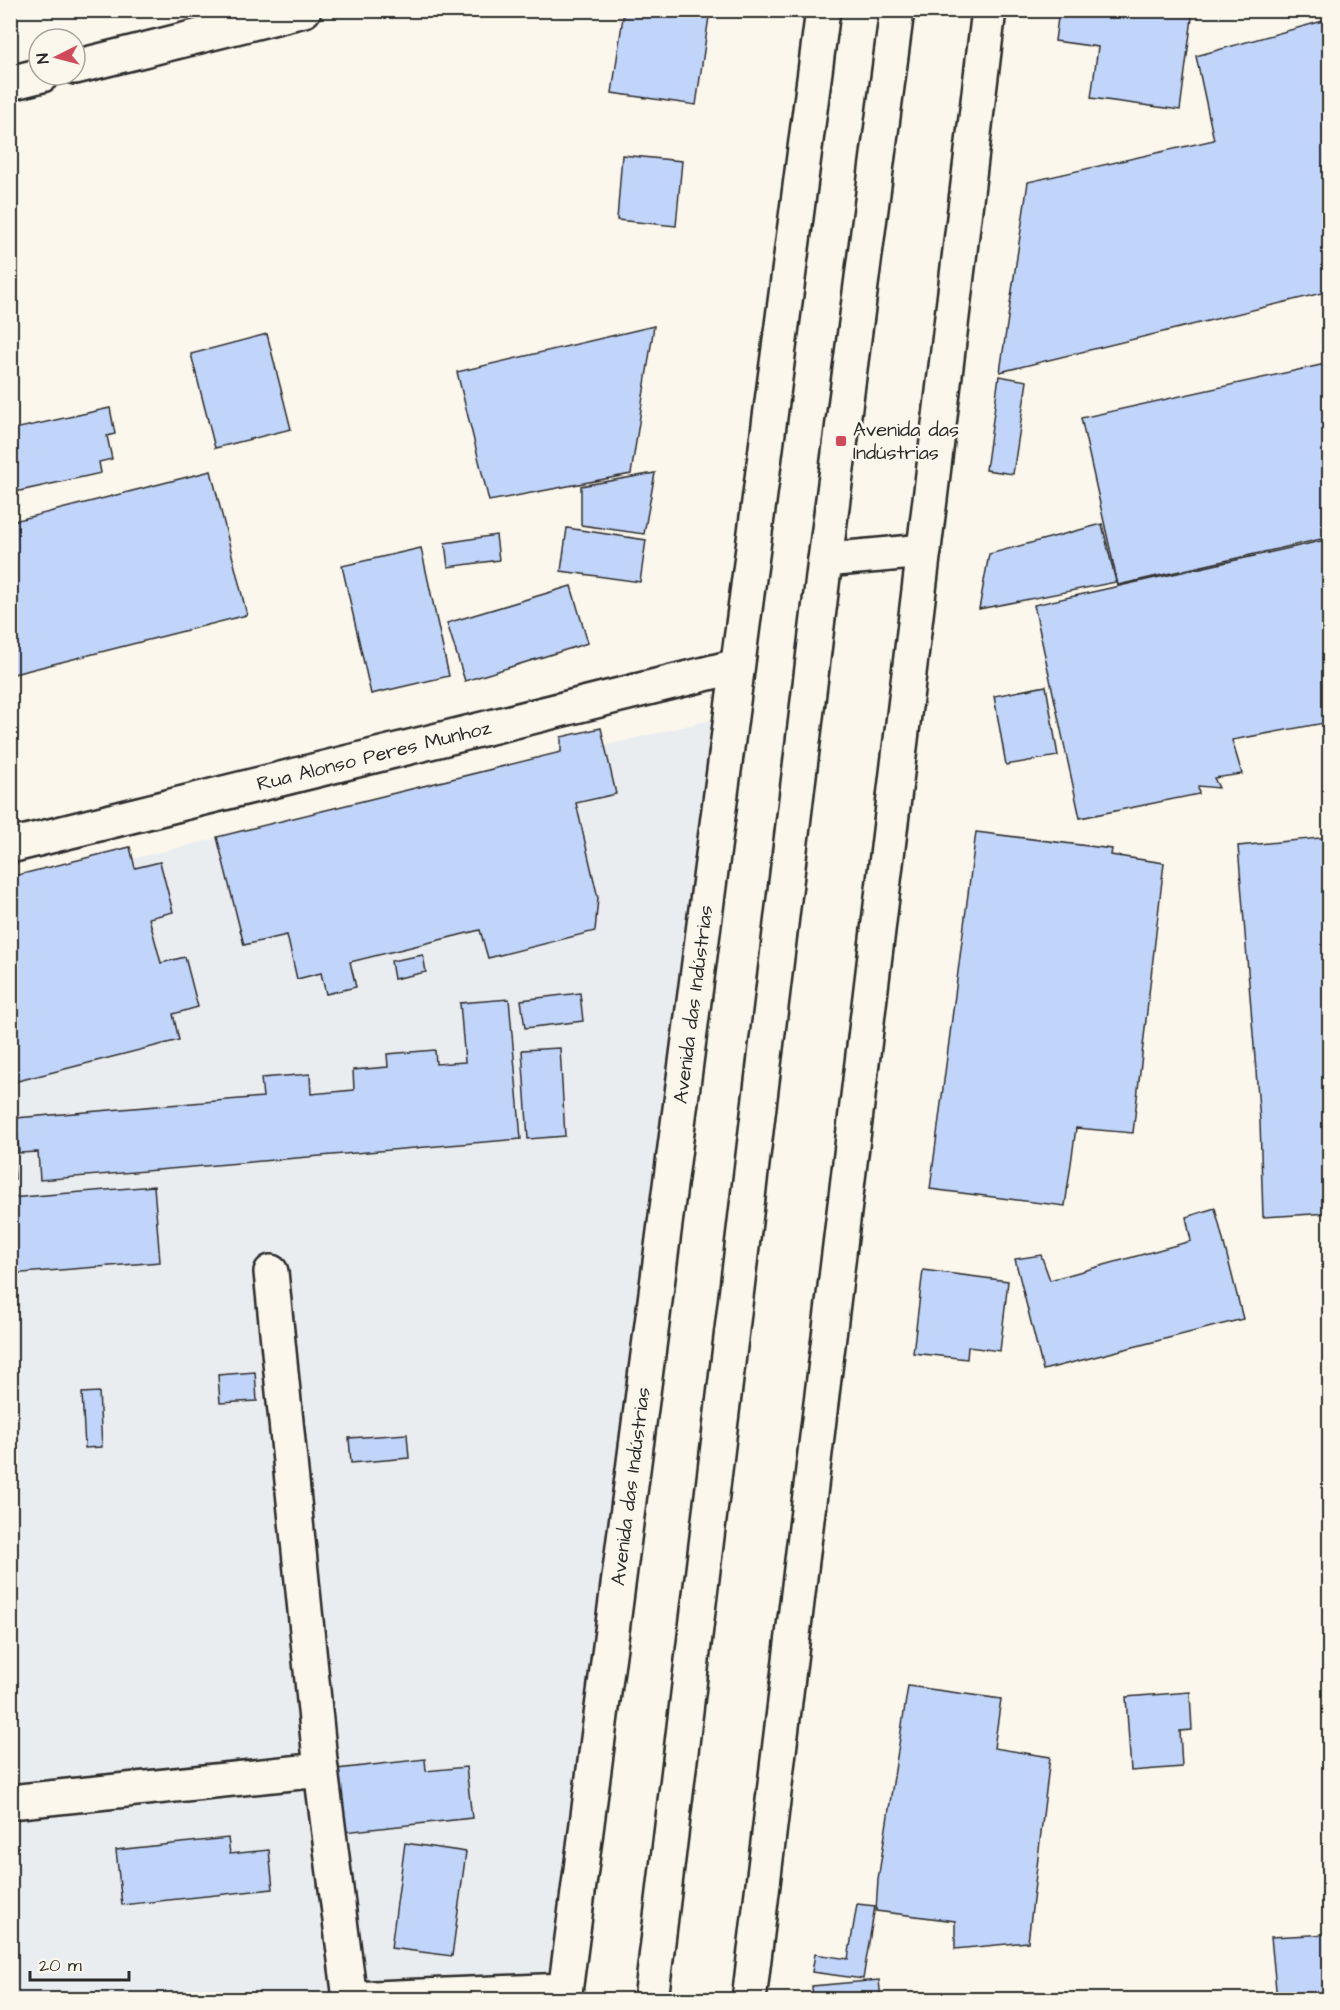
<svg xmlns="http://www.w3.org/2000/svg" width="1340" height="2010" viewBox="0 0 1340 2010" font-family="'Architects Daughter',sans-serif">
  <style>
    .built { fill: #eaedf0 }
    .building { fill: #c1d5fa; stroke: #2b2b2b; stroke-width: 1.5 }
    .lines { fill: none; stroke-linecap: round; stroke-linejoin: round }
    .minor-casing { stroke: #2b2b2b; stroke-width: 38 }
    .major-casing { stroke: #2b2b2b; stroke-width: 38 }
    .minor { stroke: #fbf7ec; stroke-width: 33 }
    .major { stroke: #fbf7ec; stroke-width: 33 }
    .poi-dot { fill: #d1495b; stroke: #fbf7ec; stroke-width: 2 }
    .labels { text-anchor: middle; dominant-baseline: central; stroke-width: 5; stroke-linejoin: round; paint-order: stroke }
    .poi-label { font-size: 20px; fill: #2b2b2b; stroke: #fbf7ec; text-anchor: start }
    .street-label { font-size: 20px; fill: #2b2b2b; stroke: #fbf7ec }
  </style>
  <rect width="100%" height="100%" fill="#fbf7ec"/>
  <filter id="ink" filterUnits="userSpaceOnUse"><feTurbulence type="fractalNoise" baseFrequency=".0167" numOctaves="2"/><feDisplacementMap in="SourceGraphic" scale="12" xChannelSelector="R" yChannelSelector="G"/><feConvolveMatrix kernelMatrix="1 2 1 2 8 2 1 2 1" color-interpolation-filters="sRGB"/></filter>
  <g filter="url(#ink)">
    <polygon class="built" points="740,713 581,1999 11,1999 10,888"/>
    <g class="building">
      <polygon points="624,10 710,10 696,105 612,93"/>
      <polygon points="1059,10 1193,10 1180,110 1091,98 1098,47 1055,41"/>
      <polygon points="1298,10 1330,10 1330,12 1299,16"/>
      <polygon points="1330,19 1330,291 1000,372 1028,182 1214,140 1196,56"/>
      <polygon points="622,155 682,161 676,226 617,220"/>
      <polygon points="654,326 631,474 489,501 457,372"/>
      <polygon points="267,334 291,429 215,448 191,354"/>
      <polygon points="1330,363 1330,537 1118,585 1081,418"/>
      <polygon points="999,376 1027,381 1013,474 986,470"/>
      <polygon points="110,408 115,434 107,436 112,459 99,462 101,473 15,492 10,471 10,430"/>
      <polygon points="211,471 247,615 10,675 10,522"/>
      <polygon points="655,473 644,534 581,525 581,486"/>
      <polygon points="1102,524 1116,582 979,609 989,554"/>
      <polygon points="567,528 646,540 640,582 561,571"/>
      <polygon points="496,535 499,560 448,567 445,543"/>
      <polygon points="1330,539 1330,722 1232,740 1242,774 1214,778 1219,788 1198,786 1199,794 1080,818 1034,605"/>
      <polygon points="421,548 449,676 371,694 342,566"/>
      <polygon points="571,586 588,643 465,681 447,623"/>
      <polygon points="1046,686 1058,756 1006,765 994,696"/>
      <polygon points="601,728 616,794 576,803 598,898 595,931 488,958 480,930 350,962 356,987 326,994 321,973 297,979 287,935 244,945 217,837 561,752 561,737"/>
      <polygon points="976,832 1112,849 1111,855 1164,863 1133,1133 1076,1128 1065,1206 930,1189"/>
      <polygon points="1330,837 1330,1213 1263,1217 1260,1121 1238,846"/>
      <polygon points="130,847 135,868 160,862 173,912 149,918 161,963 185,957 198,1007 173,1014 179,1040 10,1083 10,877"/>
      <polygon points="423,955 426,972 394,979 391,961"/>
      <polygon points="580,993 583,1021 525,1028 521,1000"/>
      <polygon points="509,999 521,1139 40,1180 38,1152 19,1153 16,1118 263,1097 261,1078 310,1074 311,1094 354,1090 353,1070 388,1067 387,1054 435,1050 436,1064 465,1062 460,1003"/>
      <polygon points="560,1048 565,1136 528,1139 522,1050"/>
      <polygon points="13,1150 15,1179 10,1179 10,1151"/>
      <polygon points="154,1186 160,1262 10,1274 10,1198"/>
      <polygon points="1215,1208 1243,1319 1043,1370 1015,1259 1041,1255 1050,1280 1191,1241 1186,1217"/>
      <polygon points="923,1270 1008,1281 1000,1351 968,1347 967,1359 913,1353"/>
      <polygon points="255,1372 257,1401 220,1403 218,1375"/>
      <polygon points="99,1392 102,1447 85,1448 82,1393"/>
      <polygon points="407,1434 409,1458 351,1463 349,1438"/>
      <polygon points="908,1686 1001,1699 994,1748 1050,1757 1028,1942 955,1949 955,1921 876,1911 878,1880"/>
      <polygon points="1190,1692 1192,1730 1180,1731 1182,1767 1131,1771 1126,1697"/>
      <polygon points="425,1759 426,1771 466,1767 472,1818 344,1832 337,1769"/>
      <polygon points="228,1838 230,1854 269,1850 273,1889 122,1905 116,1850"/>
      <polygon points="405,1843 466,1852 452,1956 391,1948"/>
      <polygon points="857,1904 875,1906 863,1979 812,1972 815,1954 848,1959"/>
      <polygon points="1330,1934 1330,2000 1277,2000 1271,1937"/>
      <polygon points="879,1980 881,2000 813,2000 812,1986"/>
    </g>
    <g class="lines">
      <g class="minor-casing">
        <g id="minor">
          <polyline points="75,67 304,10"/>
          <polyline points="10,83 42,75"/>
          <polyline points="825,560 924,551"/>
          <path id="s1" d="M10,846L737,666"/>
          <polyline points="271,1272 321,1770 350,1999 565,1990"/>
          <polyline points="10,1802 321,1770"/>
          <path id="s2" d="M564,2000L823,10"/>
          <polyline points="749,2000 989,10"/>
        </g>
      </g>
      <g class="major-casing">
        <polyline id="major" points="651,2000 825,560 897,10"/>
      </g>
      <use href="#minor" class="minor"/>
      <use href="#major" class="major"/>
    </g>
  </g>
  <rect class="poi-dot" x="835" y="435" width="12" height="12" rx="3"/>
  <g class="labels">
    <g class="poi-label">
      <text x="853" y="430">Avenida das<tspan x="853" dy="23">Indústrias</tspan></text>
    </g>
    <g class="street-label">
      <text stroke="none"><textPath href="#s1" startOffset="375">Rua Alonso Peres Munhoz</textPath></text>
      <text stroke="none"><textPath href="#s2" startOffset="1004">Avenida das Indústrias</textPath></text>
      <text stroke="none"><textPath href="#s2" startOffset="518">Avenida das Indústrias</textPath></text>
    </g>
  </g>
  <rect width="1340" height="2010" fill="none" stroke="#fbf7ec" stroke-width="36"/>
  <rect x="18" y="18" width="1304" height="1974" fill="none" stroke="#2b2b2b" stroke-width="2" filter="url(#ink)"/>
  <g transform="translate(57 57) rotate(264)"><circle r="28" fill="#fbf7ec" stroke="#a8a59f" stroke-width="1.5"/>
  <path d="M0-4.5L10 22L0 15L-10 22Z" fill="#d1495b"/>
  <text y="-9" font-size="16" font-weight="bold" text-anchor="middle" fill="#2b2b2b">N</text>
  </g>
  <path d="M30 1971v9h99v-9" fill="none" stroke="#2b2b2b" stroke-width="3"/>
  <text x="39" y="1971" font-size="18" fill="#2b2b2b" stroke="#fbf7ec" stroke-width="4.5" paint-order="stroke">20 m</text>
</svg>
